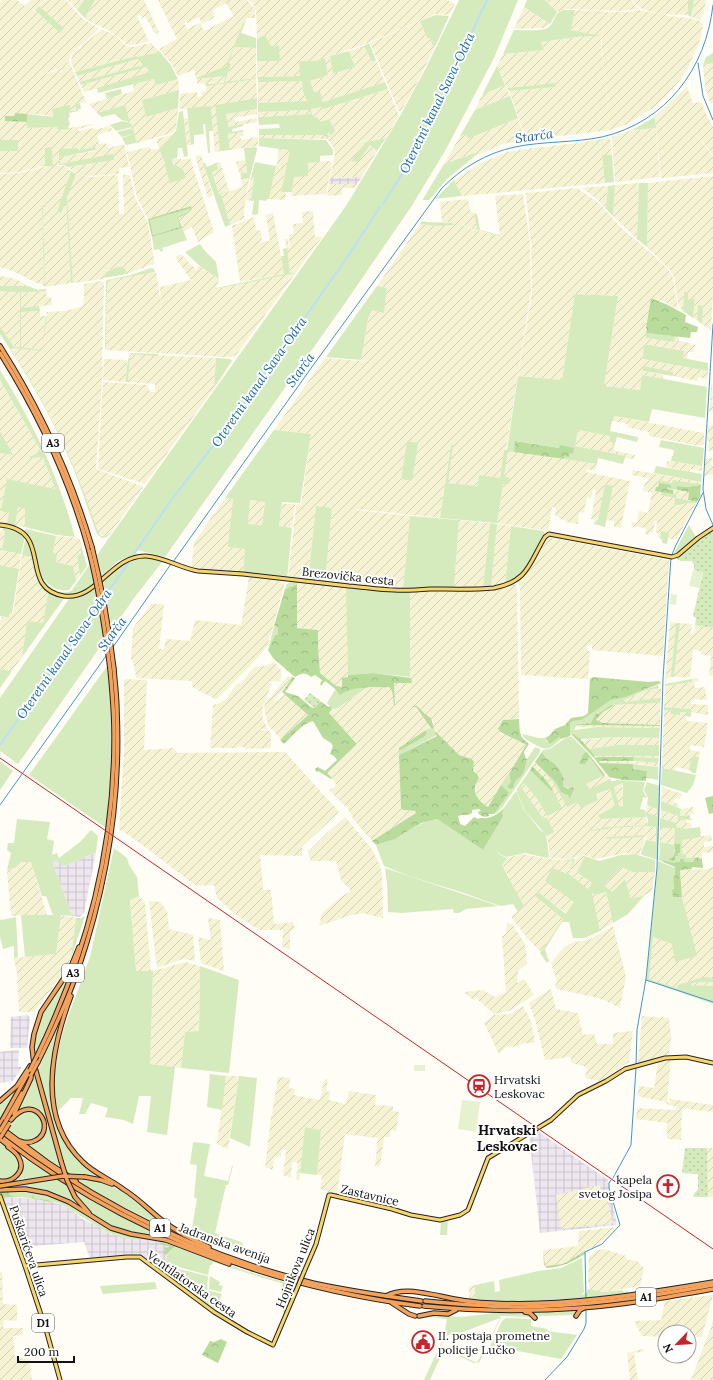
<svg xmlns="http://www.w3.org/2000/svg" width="713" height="1380" viewBox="0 0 713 1380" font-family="Lora,serif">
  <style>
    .industrial { fill: url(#industrial-grid) }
    .farmland { fill: url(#farmland-furrows); fill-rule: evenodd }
    .grass { fill: #d5ebbd; fill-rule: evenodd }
    .forest { fill: url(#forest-crowns); fill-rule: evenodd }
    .park { fill: url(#park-dots) }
    .pitch { fill: #e6f2cf }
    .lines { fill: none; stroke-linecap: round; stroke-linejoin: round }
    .stream { stroke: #3f96cf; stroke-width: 1 }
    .canal { stroke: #b9e0f7; stroke-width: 2 }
    .major-casing { stroke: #222; stroke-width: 5 }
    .highway-casing { stroke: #222; stroke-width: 5.5 }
    .major { stroke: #f9d66b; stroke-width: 3 }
    .highway { stroke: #f5a25d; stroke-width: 3.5 }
    .rail { stroke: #c4262e; stroke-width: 1 }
    .major-bridge-casing { stroke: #222; stroke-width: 5; stroke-linecap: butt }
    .highway-bridge-casing { stroke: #222; stroke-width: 5.5; stroke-linecap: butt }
    .major-bridge { stroke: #f9d66b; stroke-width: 3 }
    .highway-bridge { stroke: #f5a25d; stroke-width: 3.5 }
    .labels { text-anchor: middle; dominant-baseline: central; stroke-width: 4; stroke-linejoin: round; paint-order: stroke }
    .shield { fill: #fff; stroke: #585858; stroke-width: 1 }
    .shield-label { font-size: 11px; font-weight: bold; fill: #111 }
    .street-label { font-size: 12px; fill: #111; stroke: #fff }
    .poi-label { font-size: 12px; fill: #111; stroke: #fff; text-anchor: start }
    .water-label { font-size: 13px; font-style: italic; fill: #1768a6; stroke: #fff }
    .quarter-label { font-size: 14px; font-weight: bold; fill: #111; stroke: #fff }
  </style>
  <defs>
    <pattern id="industrial-grid" width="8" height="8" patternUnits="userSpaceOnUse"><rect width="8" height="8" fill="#eee6ef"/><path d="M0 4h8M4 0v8" fill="none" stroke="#cbc4cc"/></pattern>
    <pattern id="farmland-furrows" width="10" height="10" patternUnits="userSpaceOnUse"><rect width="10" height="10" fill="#f6f3d4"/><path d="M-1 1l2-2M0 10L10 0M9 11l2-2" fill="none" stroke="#d2cfb5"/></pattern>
    <pattern id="forest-crowns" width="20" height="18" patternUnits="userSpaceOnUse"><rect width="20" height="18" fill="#b9dc9c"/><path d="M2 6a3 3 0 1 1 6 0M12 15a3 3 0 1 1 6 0" fill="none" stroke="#9ebc85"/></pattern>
    <pattern id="park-dots" width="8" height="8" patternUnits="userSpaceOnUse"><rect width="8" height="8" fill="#d5ebbd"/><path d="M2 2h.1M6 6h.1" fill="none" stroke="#b6c8a1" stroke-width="1.8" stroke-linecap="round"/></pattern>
  </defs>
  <rect width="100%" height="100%" fill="#fffdf5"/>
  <g class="industrial">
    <polygon points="362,177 357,184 329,184 330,178"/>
    <polygon points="96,852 84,913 80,917 72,916 52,862 56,860 65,866"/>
    <polygon points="27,1015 30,1017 27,1048 10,1048 11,1017"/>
    <polygon points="15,1050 19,1050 18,1067 22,1067 13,1081 0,1083 0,1052"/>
    <polygon points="536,1130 608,1180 617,1225 540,1233 529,1134"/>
    <polygon points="9,1197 36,1199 63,1205 74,1212 84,1220 100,1227 102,1230 108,1233 130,1238 134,1238 156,1241 175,1246 172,1248 167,1256 164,1263 137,1255 90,1259 84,1242 20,1247 3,1198"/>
  </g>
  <g class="farmland">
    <polygon points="2,0 17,0 24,6 31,0 45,0 31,13 35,10 60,32 64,28 39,6 46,0 66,0 83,19 98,28 98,30 74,51 71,55 69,60 63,66 55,70 39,75 56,71 61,68 69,61 86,102 75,104 76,110 71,111 70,106 52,109 55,117 46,115 16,113 15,116 5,121 27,122 27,128 57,127 58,130 93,124 93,125 78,129 79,131 94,128 95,130 109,126 113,130 97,135 99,144 106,143 108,148 124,144 129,167 119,168 119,174 86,176 77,174 68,167 114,160 60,164 59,157 96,151 95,147 78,150 78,148 60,150 59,147 59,165 56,166 53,166 52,148 45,148 45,166 19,172 0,173 0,151 18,151 18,141 0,140 0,3"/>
    <polygon points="68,0 84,0 77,10"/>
    <polygon points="95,0 144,0 159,32 155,34 145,16 142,18 140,14 137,17 149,41 133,45 128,45 110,31 90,22 85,18"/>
    <path d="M158,0H247L255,9V18H247L245,23L243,24L226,66L200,77L196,78L194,70L178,76L171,63L159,49L177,39ZM179,0L187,23L199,17L202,24L214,18L213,10L226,3L234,16L204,31L200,23L188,28L189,33L186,25H184L186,20Z"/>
    <polygon points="249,0 447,0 455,4 449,15 436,14 363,45 330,56 333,74 355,67 349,51 364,46 372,62 376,60 385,82 323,102 320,91 314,92 310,81 328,75 325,58 316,61 280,61 278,45 271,46 265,35 257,39 256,11 253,4"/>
    <polygon points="545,0 632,0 634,4 639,9 619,11 567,9 557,12"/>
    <polygon points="633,0 688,0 688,15 659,14 642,9 635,4"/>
    <polygon points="694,0 706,0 704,12 700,20 691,17"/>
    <polygon points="524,7 550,24 544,28 514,29"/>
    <polygon points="575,10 605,11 601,43 610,130 570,135 527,139 525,136 509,91 556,87 555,83 507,88 497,66 503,54 544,50 541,42 584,36 598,36 571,30"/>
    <polygon points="640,10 666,15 666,16 689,18 700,21 703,24 701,37 688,68 680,80 670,92 655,107 625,125 610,130 602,50 602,36 605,12 627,12"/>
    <polygon points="420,21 427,38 430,37 432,45 436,45 415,87 400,113 370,43"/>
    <polygon points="102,29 114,35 127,46 132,47 151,43 160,52 137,57 135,56 75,72 71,62 72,55"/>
    <polygon points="234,47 256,48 256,78 225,83 231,64 229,63"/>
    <polygon points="138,59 143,65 79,82 77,76"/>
    <polygon points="259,61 299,61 301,76 257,77 257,63"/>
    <polygon points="713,63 713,103 710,103 705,88 703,65"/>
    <polygon points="146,67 150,73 84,92 81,85"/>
    <polygon points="225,76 224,83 197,84 197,79"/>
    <polygon points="154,79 156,85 178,79 179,90 142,100 146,117 178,108 176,128 172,133 140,142 139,140 136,141 132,128 116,131 132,127 131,123 122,120 129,121 125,105 97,113 89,104 134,91 133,84"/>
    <polygon points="256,79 257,98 215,105 220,151 215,152 211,106 179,109 180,94 197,92 198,97 202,96 202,92 206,91 206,86 223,84"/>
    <polygon points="258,81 302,81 303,91 307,101 258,103"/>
    <polygon points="505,85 510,96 475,110 482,95"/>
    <polygon points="687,87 693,103 702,102 705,112 713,127 713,155 697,135 713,157 713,173 661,178 655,116"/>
    <polygon points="388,89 399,116 386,138 366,142 358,161 370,145 377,151 362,177 330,178 335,153 333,146 327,139 259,138 259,135 326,135 327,139 326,132 328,132 317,117 316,118 311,112 311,114 258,117 258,112 310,110 310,109 323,107 324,109"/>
    <polygon points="257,109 257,114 234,118 235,122 257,118 257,122 227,127 226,114"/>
    <polygon points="184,118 188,118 191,145 187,145"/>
    <polygon points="518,118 524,137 520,141 503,144 475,156 473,153 444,164 460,136 466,134 468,139"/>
    <polygon points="656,128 660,177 615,182 612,137 632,130"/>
    <polygon points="243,132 244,136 240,136 241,140 258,137 258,144 257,146 230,150 228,134"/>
    <polygon points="171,135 172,136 167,140 161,148 164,160 167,165 180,168 178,166 173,165 172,159 181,159 181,160 190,158 214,232 198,242 192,227 183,232 178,218 192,209 191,206 148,219 137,197 127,152 150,147 151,150 159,149 156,139"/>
    <polygon points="610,138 612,155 602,156 605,183 462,196 454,180 479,164 507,152 518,150 576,143"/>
    <polygon points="280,149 290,150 281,192 286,192 285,200 269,199"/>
    <polygon points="201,155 213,196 208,198 195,156"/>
    <polygon points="246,160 247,172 243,173 242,178 249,178 249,180 244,210 244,217 243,219 230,224 221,194 219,194 212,171 217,169 216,163 220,162 229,190 222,193 234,190 243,186 236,162"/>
    <polygon points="329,161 332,163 326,194 291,196 294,177 308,163"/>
    <polygon points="48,166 65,166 71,171 57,211 66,202 71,283 45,287 43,207 42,207 44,284 37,283 13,271 0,267 0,174 19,173"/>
    <polygon points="76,174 91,177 118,175 119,214 124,214 123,175 130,175 135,198 148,223 154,260 154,264 126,274 126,270 117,267 108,271 103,279 73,283 67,198"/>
    <polygon points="713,176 713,293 711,330 702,324 703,306 698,305 697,320 693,318 695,300 688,300 688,292 684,292 683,311 681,309 678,303 674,277 671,271 647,247 648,183"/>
    <polygon points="251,177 254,178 251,201 246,200"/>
    <polygon points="639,183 637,239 613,216 615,185"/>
    <polygon points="329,184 357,184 354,188 342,188 342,195 327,196"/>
    <polygon points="608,186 606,209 598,200 582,188"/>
    <polygon points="577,188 600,204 619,226 661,262 669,271 673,278 678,309 662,301 651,298 646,328 647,329 646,338 674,342 675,336 679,337 679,341 690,343 690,345 695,345 694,352 688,352 687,359 683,358 684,351 645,344 643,359 708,371 707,379 698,377 697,381 673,376 673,372 643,367 643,371 663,375 663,379 642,375 640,390 604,386 618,296 575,294 562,380 518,376 532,292 531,252 532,244 531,244 526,193"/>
    <path d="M523,194L530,244L531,291L506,451H504L500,478L478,486L447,483L453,445H451L440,518L356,509V510L410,516L403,589H387L325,582L332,508L316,506L308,581L288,578L296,506L297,504L301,505L311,434L274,430L325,358L371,362L361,360L368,319L372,309L384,312L387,288L377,286L420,224L437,226L453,223L442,222L440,202L468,199L470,211L474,213L477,229L459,224L472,229L500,236L495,196ZM407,441L412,481L401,479Z"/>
    <polygon points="313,211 315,237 322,237 236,355 232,357 223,357 106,350 107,287 109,280 143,273 156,272 161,303 160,287 191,280 175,257 181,254 196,270 199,266 219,279 216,289 290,273 285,239 288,239 289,248 290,248 289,234 294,234 293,224 303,223 302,212"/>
    <polygon points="273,213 284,274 240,282 232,226 254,217 256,230 261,231 262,242 270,241 266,215"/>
    <polygon points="0,276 11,278 20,281 27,286 0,286"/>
    <polygon points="101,281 104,283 102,366 103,366 96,469 139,485 143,487 115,527 107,535 103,536 98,532 78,477 51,417 11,348 42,350 44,338 42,350 21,347 21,312 40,311 40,316 46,316 45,327 47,312 66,311 83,306 84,297 84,284"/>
    <polygon points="0,291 20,291 20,347 14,347 0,326"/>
    <polygon points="21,291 46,291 47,297 51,297 52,305 21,308"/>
    <polygon points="130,354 216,358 214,388 145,484 99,469 98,467 103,382 147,385 150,392 155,392 155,384 128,382"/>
    <polygon points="104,359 127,360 126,382 103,380"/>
    <polygon points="712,376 713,411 709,412"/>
    <polygon points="0,380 41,451 28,457 43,457 55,490 1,511 10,513 7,524 0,524 0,453 12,455 0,431"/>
    <polygon points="614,416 704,433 704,444 700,446 649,436 649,432 627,427 628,424 613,421"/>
    <polygon points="713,425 713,450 707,451 709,441 707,441 708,426"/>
    <polygon points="578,430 611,436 614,442 612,450 635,455 634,459 626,458 626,456 575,446"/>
    <polygon points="508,451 597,464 595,471 587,469 586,472 630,481 621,528 614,527 614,521 606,520 613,486 605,484 598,520 596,523 594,522 595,520 591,519 596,490 593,489 591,498 587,497 584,513 579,512 578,524 565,522 565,520 559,518 559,517 555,516 556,508 552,507 548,532 543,530 497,523 503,484 508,484 504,476"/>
    <polygon points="712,458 713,462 711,462 712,466 713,466 713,474 704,476 705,459"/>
    <polygon points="667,461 670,462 671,461 702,466 702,471 690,469 690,472 666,467"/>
    <polygon points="633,470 701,482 701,485 673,480 673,483 658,487 656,491 662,492 662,495 676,494 673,494 673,490 690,492 688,500 676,498 675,506 688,503 696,503 676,540 668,538 669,533 661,532 660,538 657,537 658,533 656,533 657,521 655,521 653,533 650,532 649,535 645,534 646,528 631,526 632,522 637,523 639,511 648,513 652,493 643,491 645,482 647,482 648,478 632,475"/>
    <polygon points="225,498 233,499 229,547 245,549 243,573 191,568 194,543"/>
    <polygon points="250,500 265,501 262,525 248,524"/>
    <polygon points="282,504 295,504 292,528 279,526"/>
    <polygon points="18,507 25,509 25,527 15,526"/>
    <polygon points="459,520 490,523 483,588 454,588"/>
    <polygon points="497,524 511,526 505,584 491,587"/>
    <polygon points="0,530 5,531 2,550 21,554 19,569 0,565"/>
    <polygon points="56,536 78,538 80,540 82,547 81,553 77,556 80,576 76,581 73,566 56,562 53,554"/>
    <polygon points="548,537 669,560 663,656 592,650 592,645 587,644 587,651 590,651 588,679 521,675 520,589 518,582 530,569"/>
    <polygon points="22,555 32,557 36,579 48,594 43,624 27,621 22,657 12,671 0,669 0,620 2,620 1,617 8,618 9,614 13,613"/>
    <polygon points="249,577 281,581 284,582 284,586 268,645 252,664 217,699 215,699 194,688 192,686 192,681 136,678 134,665 131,659 133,628 151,604 164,604 159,649 164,649 166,639 190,641 195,620 241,625"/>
    <polygon points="297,582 347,588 348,675 342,687 336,686 320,673 318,646 318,630 297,628"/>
    <polygon points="513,583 516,585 517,590 519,719 503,720 501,734 514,737 525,744 526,747 488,807 477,798 475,786 479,780 477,774 473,771 474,762 472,759 459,755 445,742 434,728 433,721 429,716 425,715 417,706 416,707 417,710 425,718 431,728 399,748 401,808 404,810 415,811 416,813 372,841 352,818 353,817 347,808 329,790 335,787 336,784 327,773 356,745 355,741 328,713 332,709 338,708 366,688 389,687 391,689 393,693 394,706 395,706 394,683 411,678 410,677 410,592 489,590 499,588"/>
    <polygon points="670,622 676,623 671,678 667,679 667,682 665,683"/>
    <polygon points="680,623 692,624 691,634 694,635 695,625 713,628 713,676 709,675 711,656 701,654 701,651 693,650 690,677 674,677"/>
    <polygon points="274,662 278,666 276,667 280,668 281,671 281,678 279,681 268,682 268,683 272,683 262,709 263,720 268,729 261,729 260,730 269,731 271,733 271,748 245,749 244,747 239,747 238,748 210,748 213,705 220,703 226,699 231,692 237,684 242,682 254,667 265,666"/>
    <polygon points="288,676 291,677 291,676 293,677 272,704 285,694 308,715 281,739 268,725 264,708 265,704"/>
    <polygon points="698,678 698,681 694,682 695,688 705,687 707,700 691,699 691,704 708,705 708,715 691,712 691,709 664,707 665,686 692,682 692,679"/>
    <polygon points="124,679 147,680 144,750 174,748 177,753 285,752 339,812 302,847 302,856 260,855 263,890 271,890 274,924 293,922 295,929 290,931 290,950 282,946 283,930 259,930 235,914 217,898 214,885 196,886 133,838 119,829 124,751"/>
    <polygon points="657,688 661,689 661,698 625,703 624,700 644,691"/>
    <polygon points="660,703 660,725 603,723 595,720 603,712 613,706 613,705"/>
    <polygon points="664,710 671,711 680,715 680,712 686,712 686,721 708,723 704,747 690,745 690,750 701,752 699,757 693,756 692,760 691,760 689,770 676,767 675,771 662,768"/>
    <polygon points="576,725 660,726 660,728 575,727"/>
    <polygon points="615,737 659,738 659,745 618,745 588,749 581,740"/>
    <polygon points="612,755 659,756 659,758 613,757 595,759 594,757 595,756"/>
    <polygon points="599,761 647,762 658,763 658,767 643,764 600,763"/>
    <polygon points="535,762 553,782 578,802 581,808 596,794 610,789 615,806 598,814 601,819 646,817 647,825 607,827 591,830 592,831 608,829 609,828 647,826 646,835 607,837 607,839 645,837 644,843 640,852 640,855 626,853 595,859 585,855 569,859 548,858 550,855 547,836 554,832 521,788 524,783 538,800 547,816 561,808 561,806 546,780 532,766"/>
    <polygon points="605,775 611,779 590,790 586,784"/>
    <polygon points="622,783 624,807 619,807 614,787"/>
    <polygon points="662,787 682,794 680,799 675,798 674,802 679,805 678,808 661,801"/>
    <polygon points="647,805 657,809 657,817 645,812"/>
    <polygon points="693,807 694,814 680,816 681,809"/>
    <polygon points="661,810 678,816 677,819 692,819 692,820 686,820 686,823 691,823 692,829 686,829 675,827 675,823 660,818"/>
    <polygon points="345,817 371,848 378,861 382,873 383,918 362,913 348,916 319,926 322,913 342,896 351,891 341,880 336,861 311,861 308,852 328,832"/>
    <polygon points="647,826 657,827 657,842 646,840"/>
    <polygon points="660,828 675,828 674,845 660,842"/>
    <polygon points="711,835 712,841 704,842 704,847 713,846 713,852 702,853 702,859 700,859 700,858 686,858 681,854 682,839"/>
    <polygon points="522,854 543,858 573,861 568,874 552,869 574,902 567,914 538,892 535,896 563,919 541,952 527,938 511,917 524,906 502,864 507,858"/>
    <polygon points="581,856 585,856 577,872 592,883 588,889 569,874 575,859"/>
    <polygon points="21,862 31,862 47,915 11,916 7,870 15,868"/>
    <polygon points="622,867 633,872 655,872 652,891 645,895 631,899 625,879 612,892 604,885"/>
    <polygon points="713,867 713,978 702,978 677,988 648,979 653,937 672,944 691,936 682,895 680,871 681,870 708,869"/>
    <polygon points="606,892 613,923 600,931 591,893 596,895"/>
    <polygon points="139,896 145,902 151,971 136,971 130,899"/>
    <polygon points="149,901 160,902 167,911 169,929 193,935 195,961 183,959 157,968"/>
    <polygon points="61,915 76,918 71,958 64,972 34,1012 19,1012 17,974 14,958 56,954"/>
    <polygon points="208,918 220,920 224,971 201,963 198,937 211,940"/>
    <polygon points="507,923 512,924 525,944 527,963 518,971 517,983 524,979 534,995 509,1011 494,1014 475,997 473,1000 464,992 483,990 495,997 506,992 502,936 506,934"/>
    <polygon points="613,926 626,977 620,1008 603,999 557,989 555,985 557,982 551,963 564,947 574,942 589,940"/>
    <polygon points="186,962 200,966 199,1031 185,1032 181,1068 150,1064 153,971"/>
    <polygon points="696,982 713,982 713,986 689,985"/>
    <polygon points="551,989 556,1009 578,1013 583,1035 594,1034 597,1044 613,1044 613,1033 633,1031 629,1062 600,1081 585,1078 587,1067 571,1063 571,1057 545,1060 536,1023 529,1003"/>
    <polygon points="523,1006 531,1021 535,1043 526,1043 517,1046 506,1047 499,1054 484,1023 494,1015 510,1014"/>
    <polygon points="642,1016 669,1018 671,1038 669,1054 638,1063"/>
    <polygon points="671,1059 667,1102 670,1103 670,1099 713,1105 713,1112 682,1108 681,1140 667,1139 667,1123 636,1119 637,1108 676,1110 676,1106 667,1105 666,1102 637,1096 639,1086 654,1088 658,1062"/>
    <polygon points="226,1076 239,1076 228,1149 217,1144"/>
    <polygon points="278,1077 290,1078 289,1088 295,1089 294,1095 302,1097 320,1100 324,1080 328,1079 326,1091 330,1092 329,1100 346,1104 349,1091 376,1095 375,1105 393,1106 393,1111 399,1112 396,1131 391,1130 390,1137 384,1137 380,1167 375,1166 378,1138 345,1134 337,1195 320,1189 322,1175 317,1175 321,1130 306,1127 299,1181 296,1179 298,1163 292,1162 291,1178 283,1175 286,1150 281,1149 281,1157 274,1156 273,1170 265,1167 271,1118"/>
    <polygon points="707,1148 713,1148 713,1197 708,1197"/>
    <polygon points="600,1185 601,1195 606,1194 613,1223 561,1229 556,1195"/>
    <polygon points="616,1227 598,1245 579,1254 567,1263 563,1264 545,1266 543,1250 578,1246 579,1231"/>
    <polygon points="604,1249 626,1256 627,1260 637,1261 644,1268 640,1286 603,1292 590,1290 588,1280 589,1256 599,1250"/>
    <polygon points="0,1272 2,1272 3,1304 17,1305 17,1321 4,1320 3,1328 23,1328 23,1335 13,1336 15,1357 29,1359 32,1380 0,1380"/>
    <polygon points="475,1285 475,1298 469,1297 469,1287"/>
    <polygon points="713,1295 702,1337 689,1337 689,1332 665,1332 665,1337 642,1336 634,1321 661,1320 665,1301"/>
    <polygon points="713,1320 713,1380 691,1380 711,1327"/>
    <polygon points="643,1349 644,1351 634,1353 638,1380 630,1380 627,1353"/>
  </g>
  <g class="grass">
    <polygon points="84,0 95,0 85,18 77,10"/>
    <polygon points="459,0 518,0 494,58 445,151 411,207 343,306 165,557 137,550 135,552 138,554 118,561 102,576 97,555 195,417 346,206 400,116 427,66"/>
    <polygon points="527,0 545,0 557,12 550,24 524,7"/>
    <polygon points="688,0 694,0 691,17 688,15"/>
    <polygon points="39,6 64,28 60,33 35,10"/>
    <path d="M564,10H575L571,30L601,36H584L541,42L544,50L503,54L514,30C523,30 543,32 549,27C556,21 553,13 564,10Z"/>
    <polygon points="436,15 449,16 436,45 432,45 430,38 427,38 420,21"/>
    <polygon points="243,23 245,23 241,33 256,38 256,48 234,47 229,63 231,64 225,82 256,78 256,79 223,84 206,86 205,83 209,84 224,83 225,76 197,79 196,78 226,66"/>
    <polygon points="265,35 271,46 279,45 280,61 257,61 257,39"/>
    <polygon points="369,43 376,60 372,62 364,46"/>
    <polygon points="349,51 355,67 333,74 330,56"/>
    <polygon points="160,52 170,64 178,79 156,85 154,79 98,93 97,88 150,72 146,67 81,85 79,82 143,65 138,59 77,76 75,72 136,56 137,57"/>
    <polygon points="713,53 713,63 703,65 706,57"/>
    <polygon points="325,58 328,75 310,81 314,92 320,91 323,102 385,82 388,89 324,109 323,107 310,109 312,114 316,118 317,117 321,122 329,119 335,131 331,135 328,132 326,132 329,137 327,139 325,135 259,135 259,129 280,128 279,124 259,125 258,117 311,114 309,110 258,112 258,103 307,101 303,91 302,81 259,82 257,77 300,76 299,61 316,61"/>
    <polygon points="497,66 505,85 482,95"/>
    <polygon points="555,83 556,87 509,91 507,88"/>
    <polygon points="121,89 122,94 107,99 105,93"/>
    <polygon points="179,90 178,108 146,117 142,100"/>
    <polygon points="510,96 518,118 468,139 466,134 460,136 475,110"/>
    <polygon points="257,98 257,109 226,114 228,127 243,124 243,126 232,129 232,132 243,130 243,132 228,134 230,150 220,151 215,105"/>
    <polygon points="80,103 81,109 78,109 78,111 69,113 70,117 68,118 70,125 68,126 69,129 58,130 57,127 27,128 27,114 54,117 52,109 70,105 71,111 76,110 75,104"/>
    <polygon points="125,105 130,122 122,120 114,114 102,117 97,113"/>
    <polygon points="211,106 213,131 209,131 210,153 208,153 205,124 203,124 204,134 194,135 194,144 191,145 187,108"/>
    <path d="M183,111L188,156L184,157L182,148H178L177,158L172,159L173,165C182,166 184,170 186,178L170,183L165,166L166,165L159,149L176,131L179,112Z"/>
    <polygon points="655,117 656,128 632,130"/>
    <polygon points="122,121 131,123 132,127 116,131 110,125"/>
    <polygon points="133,128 136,141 140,140 140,142 126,145 122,138 133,134 122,137 117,132"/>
    <polygon points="259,138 326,140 333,150 333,155 320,156 320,162 308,163 308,176 294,177 292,192 281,192 290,150 280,149 277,159 279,149 259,146"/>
    <polygon points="386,138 377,151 370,145 358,162 351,161 366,142"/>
    <rect x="0" y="140" width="18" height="11"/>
    <polygon points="52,147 53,166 45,166 45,148"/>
    <polygon points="59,147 60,149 78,148 78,150 95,147 96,150 60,157 60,164 113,154 114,160 68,167 64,165 59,165"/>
    <polygon points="255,147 257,148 257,150 249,180 248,178 242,179 241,170 242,170 243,173 247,172 244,148"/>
    <polygon points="474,153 475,156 447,179 429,200 423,200 423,199 444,164"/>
    <polygon points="602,155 612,155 614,182 605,183"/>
    <polygon points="255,162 276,166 269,199 267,199 266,201 259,200 258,214 252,215 254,201 251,201 254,178 251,177"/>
    <polygon points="203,163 205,163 207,167 216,163 218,169 212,172 219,194 234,189 221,194 230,224 243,219 225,227"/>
    <polygon points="71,171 76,174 67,198 73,283 71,283 66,202 61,213 57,211"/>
    <polygon points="454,180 462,196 435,199"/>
    <polygon points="639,183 648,183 647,247 637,239"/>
    <polygon points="615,185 613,216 606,209 608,186"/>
    <polygon points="42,206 43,206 45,287 42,284 44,284"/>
    <polygon points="191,207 191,209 185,213 177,217 180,227 153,235 150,220"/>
    <polygon points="474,213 477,214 480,230 500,235 500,236 459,225 477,229"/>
    <polygon points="422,221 428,222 453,223 453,225 437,226 420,224"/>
    <polygon points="182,228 187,240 162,248 163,251 161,252 159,249 154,250 152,237"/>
    <polygon points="200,244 205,251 216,262 219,279 201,267 185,252"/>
    <polygon points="287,248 290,273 296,273 215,289 216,288 284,274 281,256 284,256 283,249"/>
    <polygon points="117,267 122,267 126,270 126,274 104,278 106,272"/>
    <polygon points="151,268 154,269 155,272 109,280 107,287 106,350 105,346 106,281 107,280 131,275"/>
    <path d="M0,286H28L38,290L46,289V291L21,292V308L39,306L40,311L21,312V347L42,350L46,316H47L42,351L14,348L11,349C25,372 39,394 51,418C70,455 85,493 98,532L101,536C108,537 111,532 115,527C111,533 110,537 102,538L97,534C87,506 78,478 66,451C48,410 25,371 0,334V326L14,347H20V292L0,291Z"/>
    <polygon points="377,286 387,288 384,313 372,310 368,319 361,360 326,357"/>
    <polygon points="684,292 688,292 688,300 695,299 693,318 683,311"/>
    <polygon points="575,294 618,296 604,386 640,390 642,375 707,387 705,418 652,409 649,422 614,416 613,421 612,421 610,431 638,437 637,442 617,437 613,450 612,450 613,443 609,441 610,436 578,430 575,446 626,456 625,458 623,464 598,458 597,464 564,459 564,456 560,445 560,448 516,441 514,452 508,451 504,476 509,478 509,484 503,484 497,523 440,518 451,445 453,445 448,483 478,486 479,475 500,478 504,450 507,450 518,376 562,380"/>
    <polygon points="698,305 703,306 702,324 697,320"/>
    <polygon points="646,333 675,336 674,342 646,338"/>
    <polygon points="644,344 684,351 683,358 708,363 708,371 643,359"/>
    <path d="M130,353L158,354V356L130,354L128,382H126C126,372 127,362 130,353Z"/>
    <polygon points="216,358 230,359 232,361 214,388"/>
    <polygon points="643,366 673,372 673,376 643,371"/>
    <path d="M0,370C34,425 58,475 75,537L57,535L25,527V509L18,507L15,526L7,524L9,513L1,511L7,479L55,489L43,457L27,458L41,451L0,380Z"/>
    <path d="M274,430L311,434L300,503L282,502L279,526L292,528L287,578L243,573L245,549L228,547L233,499L225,498ZM250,500L265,502L262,525L248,524Z"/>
    <polygon points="0,431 13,455 0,453"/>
    <polygon points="661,440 704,448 702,466 671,461 672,456 673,456 674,450 659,447"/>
    <polygon points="407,441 418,443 412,481 401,479"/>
    <polygon points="656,466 702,474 701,482 654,473"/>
    <polygon points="659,480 672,483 673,480 699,484 698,486 692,486 690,487 678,486 677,490 667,489 664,484 659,483"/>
    <polygon points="605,484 613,486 605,527 594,524 594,522 596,523 597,520 598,520"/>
    <polygon points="662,492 676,494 676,498 697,502 696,503 688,503 674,506 675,498 661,495"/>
    <polygon points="316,506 332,508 325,582 308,581"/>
    <polygon points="410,516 459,520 454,588 403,589"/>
    <polygon points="490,523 497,524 491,587 483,588"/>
    <polygon points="689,525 696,537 678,552 673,555"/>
    <polygon points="511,526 543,531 545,534 529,565 518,578 505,584"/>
    <polygon points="4,527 13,528 25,536 21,554 2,550 5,531 2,530"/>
    <path d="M26,529L56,536L53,553L57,554L56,562L73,566L76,581L69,590C54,593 40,579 37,566C35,559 35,551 33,544C31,539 28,535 24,531Z"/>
    <polygon points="661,531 669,533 667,544 662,543 662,539 660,539"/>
    <path d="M26,536C38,553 30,572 46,587C53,592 57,595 65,597L22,657L27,621L43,623L48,594C35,584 34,572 32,557L22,555Z"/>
    <polygon points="81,546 87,566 80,576 77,556 81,553"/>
    <polygon points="138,558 148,558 162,562 134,598 112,630 103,581 125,563"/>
    <path d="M90,564L95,582C91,585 86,590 82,592C68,599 47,592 41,577C47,585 61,598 72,590Z"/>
    <polygon points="0,565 19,569 12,613 9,614 9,618 0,616"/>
    <polygon points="292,581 392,591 489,590 410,592 410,677 373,673 348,675 346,588 298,582 297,584 285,589 287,584"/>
    <polygon points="95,588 105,640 18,764 0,751 0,698 69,599 82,596"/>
    <polygon points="676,623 680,623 674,677 671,677"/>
    <polygon points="274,626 278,627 278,634 275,635 268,650"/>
    <polygon points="108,665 111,705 112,763 106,828 29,775"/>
    <polygon points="0,669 12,671 0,688"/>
    <polygon points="692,679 692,682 665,686 665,684"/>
    <path d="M658,685L659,688L644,691L624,700L625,702L661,698L660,703L611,705L598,714L597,713L594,716L591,723C584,723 577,722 574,730L598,727L660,728L659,738L615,737L581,739L573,734L570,736V723L574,721L582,720L611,700L626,697Z"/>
    <polygon points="355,688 366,688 338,708 332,709 327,703 335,690 340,694 348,690"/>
    <polygon points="664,707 691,709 691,717 686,716 686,712 680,712 680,715 671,714 671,711 664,710"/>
    <polygon points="431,728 432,729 434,728 437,735 399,755 399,751 424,737 427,733 426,730"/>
    <path d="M522,734L539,738H545L547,742L559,737L561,739C548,751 547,751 532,743C528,740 524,739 522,734Z"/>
    <path d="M567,737H572L587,752L580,760L590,758L603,776L586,784L590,789L610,779L611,781H616V780L645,782L643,791L647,798L643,797L640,809L645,810L646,817L601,819L598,815L615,806L610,789L596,794L598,800L581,808L577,802L567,807L553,782L541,768L547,772L554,781L571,798L575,788L574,787L569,789L563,786L564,779L560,770L555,764L546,758L542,752L543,750L550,749ZM622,783L623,786V807L619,806L614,787Z"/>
    <polygon points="618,745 659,745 659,756 595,756 588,749"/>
    <polygon points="535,747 540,749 540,752 503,806 498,812 494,814 508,793 501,785 508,774 511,779 511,784 515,783 515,780 525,768 527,759"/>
    <polygon points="693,756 699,757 696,773 693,773 689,770 691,759 692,759"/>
    <polygon points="633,757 659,758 658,763 633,761"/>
    <polygon points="0,761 13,771 0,790"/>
    <polygon points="633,764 658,767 658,780 646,778 647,771 633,769"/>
    <polygon points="662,768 696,775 693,785 687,793 661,785"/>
    <polygon points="530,770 551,791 553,790 561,806 561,809 547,816 538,800 524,783 521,787 543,818 547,818 554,832 547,836 525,811 517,793 517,789"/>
    <polygon points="647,782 660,786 658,860 642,855 641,853 646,840 656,842 656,827 647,826 609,828 608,829 591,831 584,815 591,830 607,827 647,825 648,820 645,812 657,816 657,809 647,805 648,798 644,790"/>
    <path d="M516,791L524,810L540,830L546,834L549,856L547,858L525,853L507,857L501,855L496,850L500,855L507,858L502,865L524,906L518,912L513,904L501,906L486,901L461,892L409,876L384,866L376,845C382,843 389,841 394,839C409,832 420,821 437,819L483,850L503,817L502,814L504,808Z"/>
    <polygon points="661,801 681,809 680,816 690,815 690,819 677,820 678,816 661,810"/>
    <polygon points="660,818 676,823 676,827 686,829 700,827 701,837 682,840 682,854 686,854 686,858 695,858 693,862 684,862 680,860 680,862 675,863 662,860 661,861 659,860 660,842 674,845 674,847 675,848 673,857 670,860 678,853 680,844 674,844 675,828 660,828"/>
    <polygon points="17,819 50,822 47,839 54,841 52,855 57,853 59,858 80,842 91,830 98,836 96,852 65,866 60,864 56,860 52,862 72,916 61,915 56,954 25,957 21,915 53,915 46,896 42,896 31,862 21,862 15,868 7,870 11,853 7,850 8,843 14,843"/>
    <polygon points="646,835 645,837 606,839 607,837"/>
    <polygon points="114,848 127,858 129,865 137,877 139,896 130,900 136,971 153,971 150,1064 175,1067 167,1135 147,1132 151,1096 139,1096 133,1124 124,1120 105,1117 108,1108 91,1103 85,1114 79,1114 83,1098 71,1098 58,1111 55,1105 53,1087 57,1056 64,1028 90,957"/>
    <polygon points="634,854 655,860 655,872 632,872 622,867 604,885 612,892 625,879 631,899 645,895 628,914 613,923 606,892 596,895 592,893 600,931 585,938 573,938 569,922 562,922 545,949 548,959 550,960 547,963 540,953 563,919 535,896 538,892 566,914 574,902 545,881 552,868 568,874 573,861 560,860 575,859 569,874 588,889 592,883 577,872 585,856 599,861 621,855"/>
    <polygon points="658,861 675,868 675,875 673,878 674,890 673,897 682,897 697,956 675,962 672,944 653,937 649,979 677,988 678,985 703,977 713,978 713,982 696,982 690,985 713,986 713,1004 646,980"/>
    <polygon points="385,868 499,906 466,909 459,913 454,913 453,909 401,913 388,912 387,883"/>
    <polygon points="85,916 71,958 76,918 81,918"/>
    <polygon points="16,917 18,957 14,958 14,946 3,949 0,936 0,919 1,920"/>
    <path d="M73,966L55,1014L34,1055C32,1019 54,994 73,966Z"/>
    <polygon points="200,966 239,980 229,1073 181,1068 185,1032 199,1031"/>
    <path d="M62,1018C47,1065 43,1122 79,1160C87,1168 97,1173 106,1180L86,1175L66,1174L37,1072Z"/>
    <polygon points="210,1074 226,1076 222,1110 207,1107"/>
    <polygon points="35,1075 59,1160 62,1171 25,1144 31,1143 45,1131 43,1116 27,1108 17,1111"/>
    <polygon points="239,1076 257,1078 250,1147 230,1138"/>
    <polygon points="22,1080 0,1120 0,1103 8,1097"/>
    <path d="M25,1110C27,1111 32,1111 34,1112C53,1120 40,1149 19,1139C15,1137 10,1133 6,1130L12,1120Z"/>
    <polygon points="305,1127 321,1130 317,1175 300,1173"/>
    <polygon points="0,1141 14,1151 20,1162 18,1173 10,1180 0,1180"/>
    <polygon points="194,1142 210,1144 204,1176 228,1181 232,1166 233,1166 228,1185 226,1185 215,1233 241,1242 243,1244 239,1253 204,1241 191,1234 197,1199 194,1197 197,1165 190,1164 193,1143"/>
    <path d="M20,1156L52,1176L25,1180L23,1178L19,1181L0,1185V1182C17,1185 25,1171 20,1156Z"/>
    <path d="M73,1178C111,1179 127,1194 154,1217C161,1222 170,1228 177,1233L109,1200Z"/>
    <path d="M56,1179L67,1186L74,1198L83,1209C58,1192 30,1185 0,1189Z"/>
    <path d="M8,1190C38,1190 57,1195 82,1212C92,1218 100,1225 111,1230C130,1238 150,1236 170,1242C189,1248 208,1257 227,1264C249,1273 273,1279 296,1285V1287L263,1278L213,1262L212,1265H210L208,1275L164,1263L167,1256L174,1246C168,1244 162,1242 156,1241C144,1239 120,1241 111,1233H108L63,1205L48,1200L34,1198V1196L31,1198L10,1195Z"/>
    <path d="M74,1190L123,1217L163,1236C157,1236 150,1235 145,1234C112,1229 90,1219 74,1190Z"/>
    <polygon points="448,1220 447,1235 440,1235 441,1221"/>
    <polygon points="582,1258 584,1292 582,1294 583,1295 585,1293 587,1293 587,1290 589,1289 603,1292 622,1290 624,1292 629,1291 629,1293 591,1297 583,1299 544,1301 536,1300 531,1302 480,1301 469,1299 469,1297 475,1298 475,1285 494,1281 495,1292 500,1291 499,1280 538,1271 561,1268"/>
    <polygon points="153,1263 208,1276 207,1290 222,1294 215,1310 210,1308 161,1271"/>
    <polygon points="210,1276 220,1282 219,1285 223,1286 221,1292 209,1289"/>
    <polygon points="155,1282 157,1289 103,1294 100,1286"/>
    <polygon points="578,1310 575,1315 535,1316 532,1313"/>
    <path d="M494,1313H525L533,1317L499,1316L501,1318L490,1340L488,1343L500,1318L463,1332L445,1336L441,1346L477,1363L486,1345L487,1347L480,1361L478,1363H474C441,1348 445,1347 430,1380H424L444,1337L447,1319L429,1317L426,1318L427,1317L434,1315L462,1317Z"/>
    <path d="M506,1318L531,1319V1326L548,1329L547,1331C557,1333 566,1333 577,1335L561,1359L490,1346L502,1321Z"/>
  </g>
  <g class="forest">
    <polygon points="15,113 27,114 27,122 5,121 5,116 15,116"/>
    <path d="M191,206L192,209L188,213L178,218L182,228L152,237L148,219ZM191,208L188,212L177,217L180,227L153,235L150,220Z"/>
    <polygon points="651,298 668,305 686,315 685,322 698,327 697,332 691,332 690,338 646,333 647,329 646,328"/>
    <polygon points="515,441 559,448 560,445 574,448 573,454 570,453 569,457 564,456 564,459 514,452"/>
    <polygon points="659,483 671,485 671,488 667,487 667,489 673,490 673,494 655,491 656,487 658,487"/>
    <polygon points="699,484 701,485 700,494 701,495 697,502 688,500 689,492 677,490 677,486 690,487 692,486 698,486"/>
    <path d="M297,584V628L318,630V646L320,673L336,686L342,687V678L348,677V675L373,673L411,678L412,683H394L395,706H394C393,700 394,691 389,687C373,688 354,685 340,695L334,688L325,681L321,686L320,684L322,680L315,675L311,677C305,672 302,673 295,677L273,658L268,650L275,635L278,634V627L274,626L285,589Z"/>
    <path d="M293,677L295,678L285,692L298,696L311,707L314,708L319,702H322L328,707L330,706L332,709L329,713L356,743V745L327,773L332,778L331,779L318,771L316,772L315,769L318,767L325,771L337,760L334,756L330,754L333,746L331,743L323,738L313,721C301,724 293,736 284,744L280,740L308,715L282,692Z"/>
    <polygon points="593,677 649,682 659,681 661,683 626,697 611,700 582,720 574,721 570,723 570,736 561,739 559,737 550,744 545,738 549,736 555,729 565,725 571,718 584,716 588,713 590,679"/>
    <polygon points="611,705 613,705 613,706 603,712 596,720 603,723 660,725 660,726 576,725 579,724 591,723 594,716 597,713 598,714"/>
    <polygon points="413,706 417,706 425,714 431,718 434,728 432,729 431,728 416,707 412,707"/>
    <path d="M519,719C520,731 518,736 529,744L524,752L526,759H527C525,768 525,775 516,780L513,787L511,789L507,787L511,782L509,774L526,745C519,739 501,735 498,729L503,720Z"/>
    <polygon points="426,730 427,733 424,737 399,751 399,748"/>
    <path d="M436,732L459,755L472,759L474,762L473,771L477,774L479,778C478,781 475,784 475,787C474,797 481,802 488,807L501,785L509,793L494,814H489V816C484,818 481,816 478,813L479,811H481L479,809L472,810V813C468,816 463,814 458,816L460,824L465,826L474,817L478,819C481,817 483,819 487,818C494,817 499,813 504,808L502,814L503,817L483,850L437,819L421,823L395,839L376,845L372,841L416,813L415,811L404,810L401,809L399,755L437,736L435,733Z"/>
    <polygon points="573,734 581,739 581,740 595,756 594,757 595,758 599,757 633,757 633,761 599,761 600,763 633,764 633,769 647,771 646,781 623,780 609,777 594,758 572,735"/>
    <path d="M542,752L546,758L555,764L560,770L564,779L563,786L568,789L572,787L575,788L570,799L568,795L561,792C558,781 542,770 535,762Z"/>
    <polygon points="587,752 605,775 603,776 590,758 589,758 585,764 581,764 579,763 584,753"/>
    <polygon points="532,766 546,780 553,790 551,791 530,770"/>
    <polygon points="713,796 713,813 709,814 705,798"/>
    <polygon points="674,844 680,844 680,853 678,853 678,856 675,856 675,861 669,860 669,859 673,857 675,851"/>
    <polygon points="699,857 700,859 702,859 703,868 692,867 692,869 681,870 680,871 682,897 673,897 672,890 674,889 673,878 675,875 675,867 661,861 662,860 675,863 675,862 680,862 680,859 684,859 684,862 693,862 695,858"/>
    <path d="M8,1190L10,1195L31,1198L34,1195V1198L48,1200L55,1203C40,1200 18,1194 3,1198L0,1192Z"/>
    <polygon points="159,1242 175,1246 166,1255 163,1252 165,1251 164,1249 165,1247 168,1248 169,1246 160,1244"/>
    <path d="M543,1250L545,1266L563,1264L585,1251V1254C572,1262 562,1267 547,1268L544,1265Z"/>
    <polygon points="283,1283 296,1287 284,1313 282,1308 287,1297 283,1294 281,1296"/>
    <polygon points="221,1339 227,1342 218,1363 202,1355 210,1341 214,1342"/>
  </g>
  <g class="park">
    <polygon points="713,530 713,628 695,625 696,618 693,616 703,573 694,570 694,565 692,561 681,561 676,559 691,545"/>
    <polygon points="310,693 321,701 315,708 304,700"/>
    <polygon points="685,1148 707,1148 708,1197 693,1197 694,1194 698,1189 698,1174 682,1173"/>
  </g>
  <g class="pitch">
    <polygon points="693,570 703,572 699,588 689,586"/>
    <polygon points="671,594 677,595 676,605 670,604"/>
    <polygon points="425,1065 425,1071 414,1071 414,1065"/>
    <polygon points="462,1100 480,1102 476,1132 458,1129"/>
  </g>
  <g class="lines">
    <g class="stream">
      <polyline points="698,63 703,96 713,120"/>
      <polyline points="713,324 703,489 706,509 713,525"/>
      <path d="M173,562L309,371L442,188C462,168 486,153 515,147C543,141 573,143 602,137C666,122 706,69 713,5"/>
      <polyline points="113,647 171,564"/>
      <polyline points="0,805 106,656"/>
      <polyline points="646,980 713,1002"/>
      <polyline points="636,1065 637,1030 646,979 657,868 663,679 671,557 676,545 703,493"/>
      <polyline points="613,1178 631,1145 636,1068"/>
      <polyline points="586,1299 585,1252 602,1244 620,1225 609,1188 609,1183 611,1180"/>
      <polyline points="545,1380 567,1357 584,1329 586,1323 586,1308"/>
    </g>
    <g class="canal">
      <polyline points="383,204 414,155 487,0"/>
      <polyline points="134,554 170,502 231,422 344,262 380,207"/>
      <polyline points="103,599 129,562"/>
      <polyline points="0,745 99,604"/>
    </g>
    <g class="major-casing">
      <g id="major">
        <path d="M0,525C56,530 16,588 64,596C97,601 111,555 146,556C164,557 180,568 198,571C213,572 228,573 243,574C278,578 314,582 349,586C364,587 379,590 394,590C406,591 418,590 430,589C451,589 473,590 494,588C529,581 529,563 545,537L549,534L672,557L678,555L698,538L713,528"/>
        <polyline points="0,1196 25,1266 47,1333 60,1380"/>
        <polyline points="25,1266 127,1257 140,1257 214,1312 247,1332 273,1345 296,1291"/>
        <polyline points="304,1272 316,1244 329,1195 331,1195 392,1209 411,1215 440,1220 460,1215 468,1210 488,1158 551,1120 578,1095 606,1081 625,1069 665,1058 686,1057 713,1063"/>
      </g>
    </g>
    <g class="highway-casing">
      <g id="highway">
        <path d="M0,346C40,409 71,476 92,547"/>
        <path d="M0,353C39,415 70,481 89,551"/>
        <path d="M71,996C51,1049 36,1118 83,1162C95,1174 110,1179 123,1189C138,1198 150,1211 163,1221C177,1232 193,1240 209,1247"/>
        <path d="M37,1056C87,953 115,848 114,733C114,711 112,690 110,669"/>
        <path d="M38,1062C53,1032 67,1002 78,970C106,888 121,799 117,711C117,697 115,683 114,669"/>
        <polyline points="0,1101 17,1086 30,1066"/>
        <polyline points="14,1114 31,1078 31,1075"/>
        <path d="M11,1120C35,1091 57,1129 36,1140C31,1143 25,1143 20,1141"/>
        <polyline points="6,1121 22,1093"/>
        <polyline points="0,1124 30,1070"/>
        <polyline points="0,1127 47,1162 76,1181"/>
        <path d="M1,1131C93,1202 199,1255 313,1283C349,1291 385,1296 421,1301"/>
        <path d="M0,1136C123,1231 266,1286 420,1306"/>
        <polyline points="0,1139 10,1147"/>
        <polyline points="61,1161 34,1064 32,1047 34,1034 41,1012 70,969 79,947"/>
        <polyline points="85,1177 101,1180 112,1184"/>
        <path d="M0,1181C13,1183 26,1171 19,1158C17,1153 12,1150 8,1147"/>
        <polyline points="0,1190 25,1189 47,1193 69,1202 111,1228 131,1234 166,1240 229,1264"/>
        <polyline points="75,1197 89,1213"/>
        <path d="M386,1296C403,1287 423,1293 440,1296C457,1300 475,1303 492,1303C566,1307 640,1294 713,1282"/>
        <path d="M425,1301C457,1304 490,1307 522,1307C586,1306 650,1297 713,1285"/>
        <polyline points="392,1303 409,1314 415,1316"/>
        <path d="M424,1306C476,1311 528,1312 580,1308C625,1305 669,1297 713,1289"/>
        <polyline points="525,1312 530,1313 535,1318"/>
        <polyline points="419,1316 434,1313 448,1314 456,1310"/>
        <polyline points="576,1316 580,1310 584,1308"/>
      </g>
    </g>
    <use href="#major" class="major"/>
    <use href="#highway" class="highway"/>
    <polyline class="rail" points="0,758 713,1249"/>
    <g class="major-bridge-casing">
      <polyline id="major-bridge" points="296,1291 304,1272"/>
    </g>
    <g class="highway-bridge-casing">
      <g id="highway-bridge">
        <path d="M92,547C102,587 109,628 114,669"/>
        <path d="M89,551C99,590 105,629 110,669"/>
        <polyline points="30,1070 37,1056"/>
        <polyline points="31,1075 38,1062"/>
        <polyline points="0,1131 6,1121"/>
        <polyline points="0,1138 9,1124"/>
        <polyline points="61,1161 67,1180 75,1197"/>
        <polyline points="0,1186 63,1176 85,1177"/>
      </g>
    </g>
    <use href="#major-bridge" class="major-bridge"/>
    <use href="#highway-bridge" class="highway-bridge"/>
  </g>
  <defs>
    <g id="station-ring" transform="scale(1.15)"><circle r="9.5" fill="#fff" stroke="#c4262e" stroke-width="1.5"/><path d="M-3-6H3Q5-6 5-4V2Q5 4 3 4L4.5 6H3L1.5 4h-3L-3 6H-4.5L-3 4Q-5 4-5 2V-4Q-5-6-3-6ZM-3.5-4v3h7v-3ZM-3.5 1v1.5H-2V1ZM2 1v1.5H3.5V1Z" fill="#c4262e"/></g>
    <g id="church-ring" transform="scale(1.15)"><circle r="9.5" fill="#fff" stroke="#c4262e" stroke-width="1.5"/><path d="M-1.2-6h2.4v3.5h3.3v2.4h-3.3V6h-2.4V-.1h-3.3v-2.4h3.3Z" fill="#c4262e"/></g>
    <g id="civic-ring" transform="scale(1.15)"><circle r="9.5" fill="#fff" stroke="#c4262e" stroke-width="1.5"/><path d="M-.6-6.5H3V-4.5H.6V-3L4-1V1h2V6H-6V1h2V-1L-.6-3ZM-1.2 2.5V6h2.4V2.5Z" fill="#c4262e"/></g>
  </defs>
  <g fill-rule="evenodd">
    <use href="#station-ring" x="479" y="1086"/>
    <use href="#church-ring" x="668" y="1186"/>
    <use href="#civic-ring" x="423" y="1342"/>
  </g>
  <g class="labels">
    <g class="shield">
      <rect x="42" y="434" width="22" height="18" rx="3"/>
      <rect x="62" y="964" width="22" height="18" rx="3"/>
      <rect x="150" y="1219" width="20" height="18" rx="3"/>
      <rect x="636" y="1288" width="20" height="18" rx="3"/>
      <rect x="32" y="1314" width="22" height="18" rx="3"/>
    </g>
    <g class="shield-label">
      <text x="53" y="443">A3</text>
      <text x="73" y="973">A3</text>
      <text x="160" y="1228">A1</text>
      <text x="646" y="1297">A1</text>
      <text x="43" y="1323">D1</text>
    </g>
    <g class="street-label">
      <text transform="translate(348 576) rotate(6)">Brezovička cesta</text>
      <text transform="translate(370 1195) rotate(13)">Zastavnice</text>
      <text transform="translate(225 1243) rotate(20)">Jadranska avenija</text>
      <text transform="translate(29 1251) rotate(71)">Puškarićeva ulica</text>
      <text transform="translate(295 1268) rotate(-68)">Hojnikova ulica</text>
      <text transform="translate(192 1284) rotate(35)">Ventilatorska cesta</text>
    </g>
    <g class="poi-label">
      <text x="494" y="1079">Hrvatski<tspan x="494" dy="14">Leskovac</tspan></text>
      <text x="652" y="1179" text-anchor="end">kapela<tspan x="652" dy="14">svetog Josipa</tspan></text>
      <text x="438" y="1335">II. postaja prometne<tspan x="438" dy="14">policije Lučko</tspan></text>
    </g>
    <g class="water-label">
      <text transform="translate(437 103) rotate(-64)">Oteretni kanal Sava-Odra</text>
      <text transform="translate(534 136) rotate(-8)">Starča</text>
      <text transform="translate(300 370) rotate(-54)">Starča</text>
      <text transform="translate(259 382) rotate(-55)">Oteretni kanal Sava-Odra</text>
      <text transform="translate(112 634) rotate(-54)">Starča</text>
      <text transform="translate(64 654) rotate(-55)">Oteretni kanal Sava-Odra</text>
    </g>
    <g class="quarter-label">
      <text x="507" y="1130">Hrvatski<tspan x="507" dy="16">Leskovac</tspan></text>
    </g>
  </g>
  <g transform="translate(677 1344) rotate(245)"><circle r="19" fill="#ffffff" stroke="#a0a0a0"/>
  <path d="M0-3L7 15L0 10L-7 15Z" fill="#c4262e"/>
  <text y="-6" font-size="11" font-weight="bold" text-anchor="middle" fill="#111111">N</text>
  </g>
  <path d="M18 1356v6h56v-6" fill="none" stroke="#111111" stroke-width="2"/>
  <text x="24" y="1356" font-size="12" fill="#111111" stroke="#ffffff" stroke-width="3" paint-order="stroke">200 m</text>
</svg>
